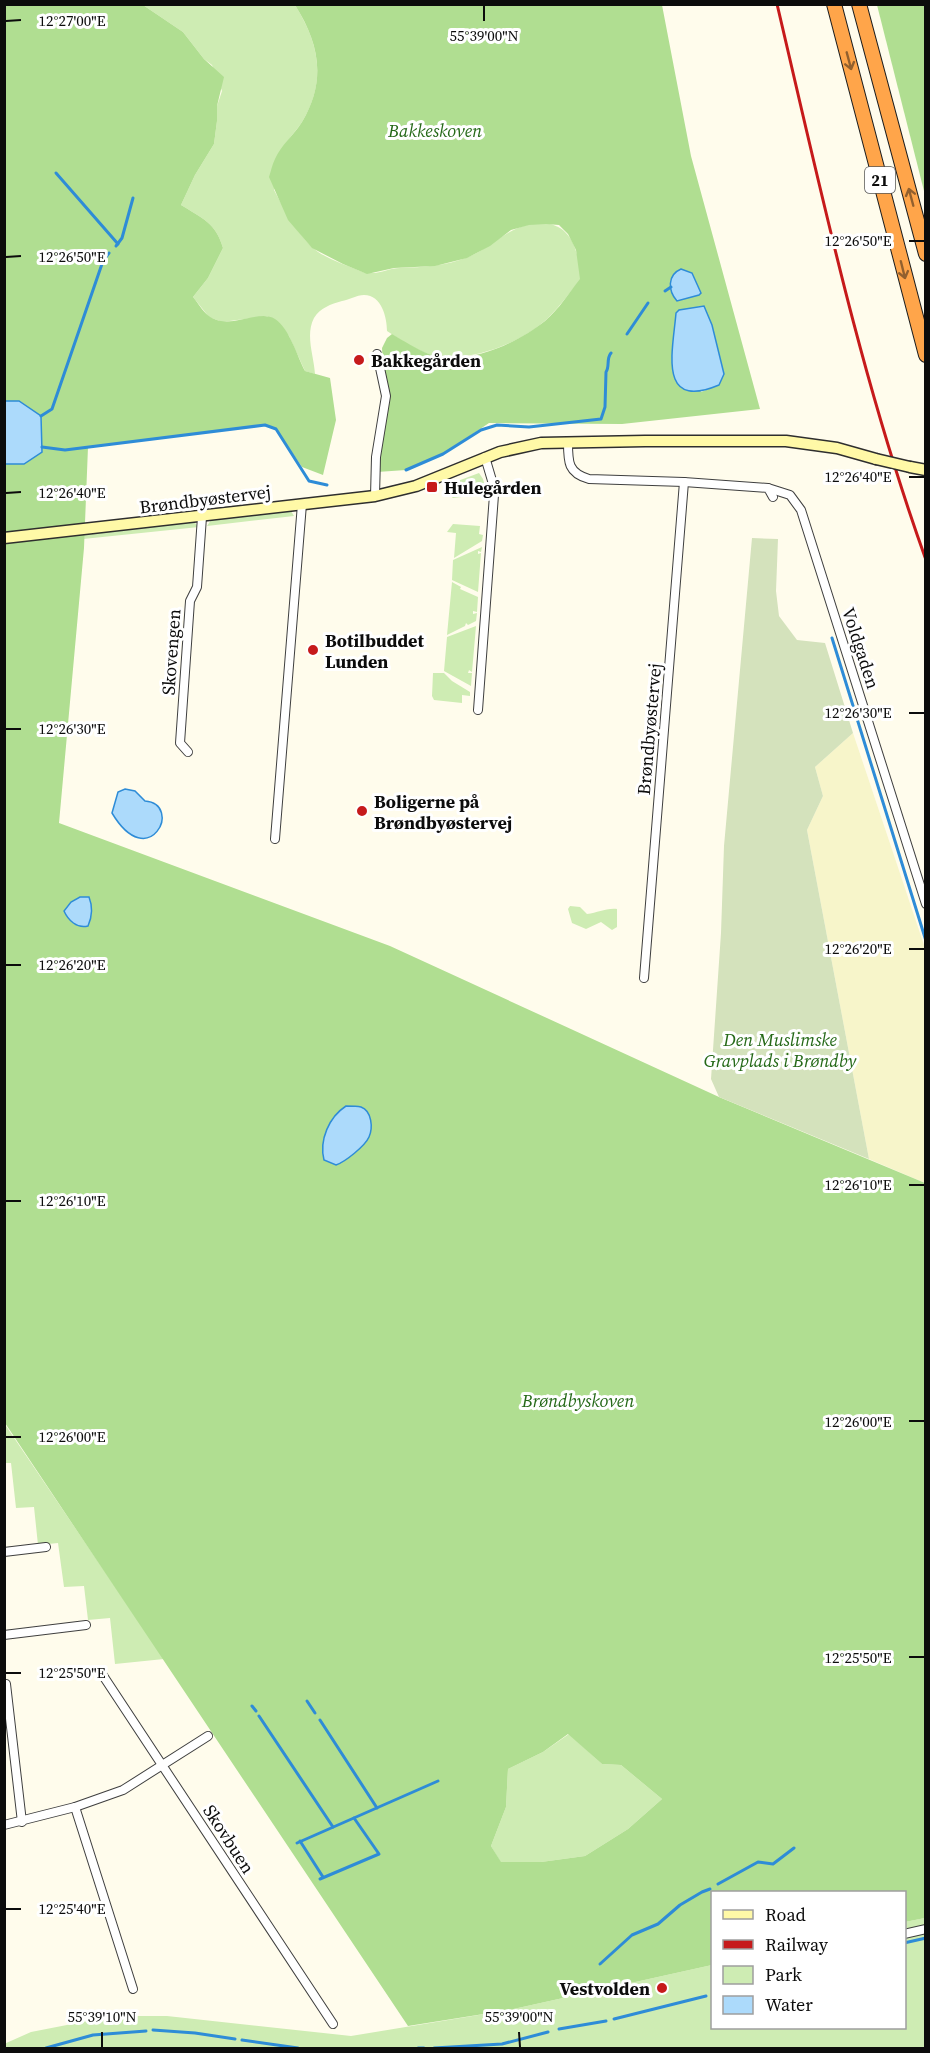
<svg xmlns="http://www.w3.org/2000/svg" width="930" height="2053" viewBox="0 0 930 2053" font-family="'Source Serif 4',serif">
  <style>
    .farmland { fill: #f7f5ca }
    .green { fill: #ceecb3 }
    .forest { fill: #b0de91; fill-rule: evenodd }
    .cemetery { fill: #d4e2bc }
    .water { fill: #acdafb; stroke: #2e8cd7; stroke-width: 1.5 }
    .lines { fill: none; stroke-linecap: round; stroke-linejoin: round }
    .stream { stroke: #2e8cd7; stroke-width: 3 }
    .street-casing { stroke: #3f3f3f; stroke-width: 10 }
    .secondary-casing { stroke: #2e2e2e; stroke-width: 13 }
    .highway-casing { stroke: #1d1d1d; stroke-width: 16 }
    .street { stroke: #fff; stroke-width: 8 }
    .secondary { stroke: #fff9a7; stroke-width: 10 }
    .highway { stroke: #ffa54a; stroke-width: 14 }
    .rail { stroke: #c61a1b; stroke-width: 3 }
    .secondary-bridge-casing { stroke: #2e2e2e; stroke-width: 13; stroke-linecap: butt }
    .secondary-bridge { stroke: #fff9a7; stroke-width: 10 }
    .oneway { stroke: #92602e }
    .ticks { fill: none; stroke: #0c0c0c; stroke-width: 2 }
    .poi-dot { fill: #c61a1b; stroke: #fff; stroke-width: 2 }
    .labels { text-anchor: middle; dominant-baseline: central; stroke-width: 6; stroke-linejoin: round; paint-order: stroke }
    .shield { fill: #fff; stroke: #555; stroke-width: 1.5 }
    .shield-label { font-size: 16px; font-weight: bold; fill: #0c0c0c }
    .park-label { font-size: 18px; font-style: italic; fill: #256918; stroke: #fff }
    .poi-label { font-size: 18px; font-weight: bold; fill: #0c0c0c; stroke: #fff; text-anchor: start }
    .street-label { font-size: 18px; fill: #0c0c0c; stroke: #fff }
    .ticks-label { font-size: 15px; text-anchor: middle; fill: #0c0c0c; stroke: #fff; stroke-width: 6; stroke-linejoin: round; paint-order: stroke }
  </style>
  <rect width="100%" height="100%" fill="#fffcec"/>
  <polygon class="farmland" points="853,733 925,948 925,1183 869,1159 807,830 823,796 815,767"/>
  <g class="green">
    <path d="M143,5H295C319,43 327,81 302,122C297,130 289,137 286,145C280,159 278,175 274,190C283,207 298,234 312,247C320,255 337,262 348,266C354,268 362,273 369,273C380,274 390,268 400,268C423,267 446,266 468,257C489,249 505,230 527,225C568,216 578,244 581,279C570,292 560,306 548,318C522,343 468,364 432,355C417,351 401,340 387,331C387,318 382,295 364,295C357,295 348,300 342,301C331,304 320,308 314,318C305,335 314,356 315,374L305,371L289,336L267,316L222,322L209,317L193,297L208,278L223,248C216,223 202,218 181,205L195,175L214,144L217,121V106L222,91L212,65L204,59L183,32Z"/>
    <polygon points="479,473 483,479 487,494 453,498 447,493 455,482"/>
    <polygon points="291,511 294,516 207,526 211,520"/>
    <polygon points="194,522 199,527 6,547 8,542"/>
    <polygon points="453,524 480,526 479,534 483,535 482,541 454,558 456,533 447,532"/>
    <polygon points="482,547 481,552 478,551 478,554 481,553 478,592 452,580 453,560"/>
    <polygon points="452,582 461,587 460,589 478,597 477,612 473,611 473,614 477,613 476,621 468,625 466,623 465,626 447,635"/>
    <polygon points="476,626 472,672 469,670 468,673 472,673 471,686 444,671 447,637"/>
    <polygon points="433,673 444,673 452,681 470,692 470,696 462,695 462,703 434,700 432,696"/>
    <path d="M570,906L580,907L587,914C598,913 605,908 617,909V927L612,930L601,922L586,929L572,923L568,909Z"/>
    <polygon points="4,1423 164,1659 115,1664 110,1618 88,1620 84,1586 64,1587 58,1543 38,1545 34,1507 16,1508 11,1463 5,1463"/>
    <polygon points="569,1734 602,1764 621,1765 662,1799 628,1829 585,1856 541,1862 501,1863 491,1846 506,1807 508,1769 543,1752"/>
    <polygon points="925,1918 925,2048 5,2048 4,2044 31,2032 113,2016 167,2016 351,2036 509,2010 712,1965 712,2028 904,2028 905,1922"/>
  </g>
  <g class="forest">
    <path d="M4,5H143L183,32L204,59L224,77L217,106V121L214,144L195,175L181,205C202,218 216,223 223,248L208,278L193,297C199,304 204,314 212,318C232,329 259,309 275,319C290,329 297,356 305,371L330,378L336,420L323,475L302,467L276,429L265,425L88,447L84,548L59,823L390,946L719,1097L925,1183V1918L905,1922L904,1892H712V1965L509,2010L408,2026L5,1423L4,464H24L42,451L41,416L19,401H5ZM80,897L91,901L90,920L74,924L66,915ZM568,1734L602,1764L621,1765L662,1799L628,1829L585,1856L541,1862H501L491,1846L506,1807L508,1769L543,1752Z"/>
    <path d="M295,5H662L691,156L760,409L622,424L489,423L443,454L414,467L406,470L377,472L386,419L382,348L387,338L392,334C404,341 416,349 429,354C466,367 516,344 545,321C559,309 569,293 580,279L576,250L568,234L559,225L546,224L529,225L511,230L490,246L467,258L435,266L394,268L367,274L343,264L312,248L288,220L269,177C271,171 272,165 275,159C281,145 294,135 302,122C327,80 319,43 295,5ZM692,273L701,293L671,290L670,283ZM676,313L712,325L724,374L719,385L701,392L675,328Z"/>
    <polygon points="877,5 925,5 925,195"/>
  </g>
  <polygon class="cemetery" points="752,538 778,539 776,591 779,616 797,640 825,643 853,733 815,767 823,796 807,830 869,1159 719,1097 711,1079 721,933 724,846"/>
  <g class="water">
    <path d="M681,269L692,273L701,293L699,295L677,301C668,291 667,275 681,269Z"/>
    <path d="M704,306L712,325L724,374L719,385C657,411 673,350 676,313L679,310Z"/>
    <polygon points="5,401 19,401 41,416 42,452 24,464 5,464"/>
    <path d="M125,789L135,791L145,801C184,804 149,875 112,813L118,792Z"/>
    <path d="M80,897H89C93,907 92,917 88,926C77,929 68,920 64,911L71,902Z"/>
    <path d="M346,1106C351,1106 357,1106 361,1107C372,1111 373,1128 369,1137C365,1146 345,1162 336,1165L324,1160C319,1140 329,1117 346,1106Z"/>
  </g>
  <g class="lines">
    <g class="stream">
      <polyline points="56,173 118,244"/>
      <polyline points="116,246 122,238 133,198"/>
      <polyline points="665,291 671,287"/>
      <polyline points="627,334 648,303"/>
      <polyline points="41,416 52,409 103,261 109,253"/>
      <polyline points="42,447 65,450 265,425 276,429 309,481 327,485"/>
      <path d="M406,470L443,454L481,430L497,425L529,427L601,419L605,407L606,372C610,366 606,359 611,353"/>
      <polyline points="832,638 926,941"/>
      <polyline points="307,1701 315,1713"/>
      <polyline points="252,1706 256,1711"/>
      <polyline points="259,1716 333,1827"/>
      <polyline points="320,1720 377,1808"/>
      <polyline points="300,1841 323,1877"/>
      <polyline points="297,1843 438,1781"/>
      <polyline points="320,1879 379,1854 354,1818"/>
      <polyline points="718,1884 758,1862 773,1864 794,1848"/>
      <polyline points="904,1943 926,1938"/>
      <polyline points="600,1964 632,1935 658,1924 680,1905 702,1892 710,1889"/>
      <polyline points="614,2019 706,1996"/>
      <polyline points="559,2029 606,2021"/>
      <polyline points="153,2030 195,2033 235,2039"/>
      <polyline points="242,2040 298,2048"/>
      <polyline points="46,2048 93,2035 146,2031"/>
      <polyline points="418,2048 424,2048"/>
      <polyline points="434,2048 502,2044 548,2032"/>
    </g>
    <g class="street-casing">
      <g id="street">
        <path d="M568,443C568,462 568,473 589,479L684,482L768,488L773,497"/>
        <polyline points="768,488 790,495 801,510 926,904"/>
        <polyline points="375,496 376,457 386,396 377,354"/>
        <polyline points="478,710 494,495 493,484 485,457"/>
        <polyline points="188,752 180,743 190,601 197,587 202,517"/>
        <polyline points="275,839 302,504"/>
        <polyline points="644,978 684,482"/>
        <polyline points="4,1552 46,1547"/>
        <polyline points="4,1635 86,1625"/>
        <polyline points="100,1671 333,2024"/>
        <polyline points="6,1684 22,1822"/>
        <polyline points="75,1807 133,1989"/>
        <polyline points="4,1825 75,1807 123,1790 208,1736"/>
        <polyline points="904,1934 926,1929"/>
      </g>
    </g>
    <g class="secondary-casing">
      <g id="secondary">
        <polyline points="910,467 926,470"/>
        <polyline points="4,538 375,496 416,486 500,452 541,443 645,441 786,441 837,448 876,459"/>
      </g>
    </g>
    <g class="highway-casing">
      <g id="highway">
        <polyline points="834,4 926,355"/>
        <polyline points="859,4 926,254"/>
      </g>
    </g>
    <use href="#street" class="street"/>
    <use href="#secondary" class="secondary"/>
    <use href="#highway" class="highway"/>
    <path class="rail" d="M777,4C821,191 861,379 926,560"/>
    <g class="secondary-bridge-casing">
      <polyline id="secondary-bridge" points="876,459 910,467"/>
    </g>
    <use href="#secondary-bridge" class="secondary-bridge"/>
  </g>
  <defs><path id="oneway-shaft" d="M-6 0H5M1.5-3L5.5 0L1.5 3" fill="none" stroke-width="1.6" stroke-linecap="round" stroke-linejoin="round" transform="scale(1.5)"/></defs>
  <g class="oneway">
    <use href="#oneway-shaft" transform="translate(849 61) rotate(75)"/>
    <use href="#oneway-shaft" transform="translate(911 197) rotate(-105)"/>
    <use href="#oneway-shaft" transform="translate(903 270) rotate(76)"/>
  </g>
  <path class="ticks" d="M484,6V21M6,21L21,20M909,241H924M6,257L21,256M909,477H924M6,493L21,492M909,713H924M6,729H21M909,949H924M6,965H21M909,1185H924M6,1201H21M909,1421H924M6,1437H21M909,1657H924M6,1673H21M6,1909H21M102,2032V2047M519,2032L520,2047"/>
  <g class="poi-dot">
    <circle cx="359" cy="360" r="6"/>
    <rect x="426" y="481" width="12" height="12" rx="3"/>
    <circle cx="313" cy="650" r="6"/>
    <circle cx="362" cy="811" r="6"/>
    <circle cx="662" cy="1988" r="6"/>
  </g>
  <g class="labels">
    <rect class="shield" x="865" y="167" width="30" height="26" rx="4.5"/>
    <g class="shield-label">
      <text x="880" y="180">21</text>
    </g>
    <g class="park-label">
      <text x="435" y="130">Bakkeskoven</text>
      <text x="780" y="1039">Den Muslimske<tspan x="780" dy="21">Gravplads i Brøndby</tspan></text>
      <text x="578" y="1400">Brøndbyskoven</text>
    </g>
    <g class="poi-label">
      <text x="371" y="360">Bakkegården</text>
      <text x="444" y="487">Hulegården</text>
      <text x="325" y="640">Botilbuddet<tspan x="325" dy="21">Lunden</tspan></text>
      <text x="374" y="801">Boligerne på<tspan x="374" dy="21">Brøndbyøstervej</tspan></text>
      <text x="650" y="1988" text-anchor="end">Vestvolden</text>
    </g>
    <g class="street-label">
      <text transform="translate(205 499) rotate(-7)">Brøndbyøstervej</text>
      <text transform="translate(861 648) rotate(72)">Voldgaden</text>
      <text transform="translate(171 652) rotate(-86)">Skovengen</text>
      <text transform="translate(649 729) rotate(-85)">Brøndbyøstervej</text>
      <text transform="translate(229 1839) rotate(57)">Skovbuen</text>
    </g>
  </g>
  <g class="ticks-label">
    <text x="72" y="26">12°27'00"E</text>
    <text x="484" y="41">55°39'00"N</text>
    <text x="858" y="246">12°26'50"E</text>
    <text x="72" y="262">12°26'50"E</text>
    <text x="858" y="482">12°26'40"E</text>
    <text x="72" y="498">12°26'40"E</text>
    <text x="858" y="718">12°26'30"E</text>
    <text x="72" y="734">12°26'30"E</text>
    <text x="858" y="954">12°26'20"E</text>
    <text x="72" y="970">12°26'20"E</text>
    <text x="858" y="1190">12°26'10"E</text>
    <text x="72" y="1206">12°26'10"E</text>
    <text x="858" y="1427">12°26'00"E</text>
    <text x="72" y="1442">12°26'00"E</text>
    <text x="858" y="1663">12°25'50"E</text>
    <text x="72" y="1678">12°25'50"E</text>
    <text x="72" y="1914">12°25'40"E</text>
    <text x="102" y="2022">55°39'10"N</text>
    <text x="519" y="2022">55°39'00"N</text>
  </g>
  <rect width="930" height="2053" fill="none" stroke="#0c0c0c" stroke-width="12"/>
  <rect x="711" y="1891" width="195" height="138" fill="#ffffff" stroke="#9e9e9e" stroke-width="1.5"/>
  <rect x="723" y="1910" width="30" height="9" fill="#fff9a7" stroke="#9e9e9e" stroke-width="1.5"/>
  <text x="765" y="1921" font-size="18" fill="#0c0c0c">Road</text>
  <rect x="723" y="1940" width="30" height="9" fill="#c61a1b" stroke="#9e9e9e" stroke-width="1.5"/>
  <text x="765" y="1951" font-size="18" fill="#0c0c0c">Railway</text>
  <rect x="723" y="1966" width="30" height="18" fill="#ceecb3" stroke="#9e9e9e" stroke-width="1.5"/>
  <text x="765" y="1981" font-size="18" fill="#0c0c0c">Park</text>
  <rect x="723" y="1996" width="30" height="18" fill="#acdafb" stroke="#9e9e9e" stroke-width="1.5"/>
  <text x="765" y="2011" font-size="18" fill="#0c0c0c">Water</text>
</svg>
